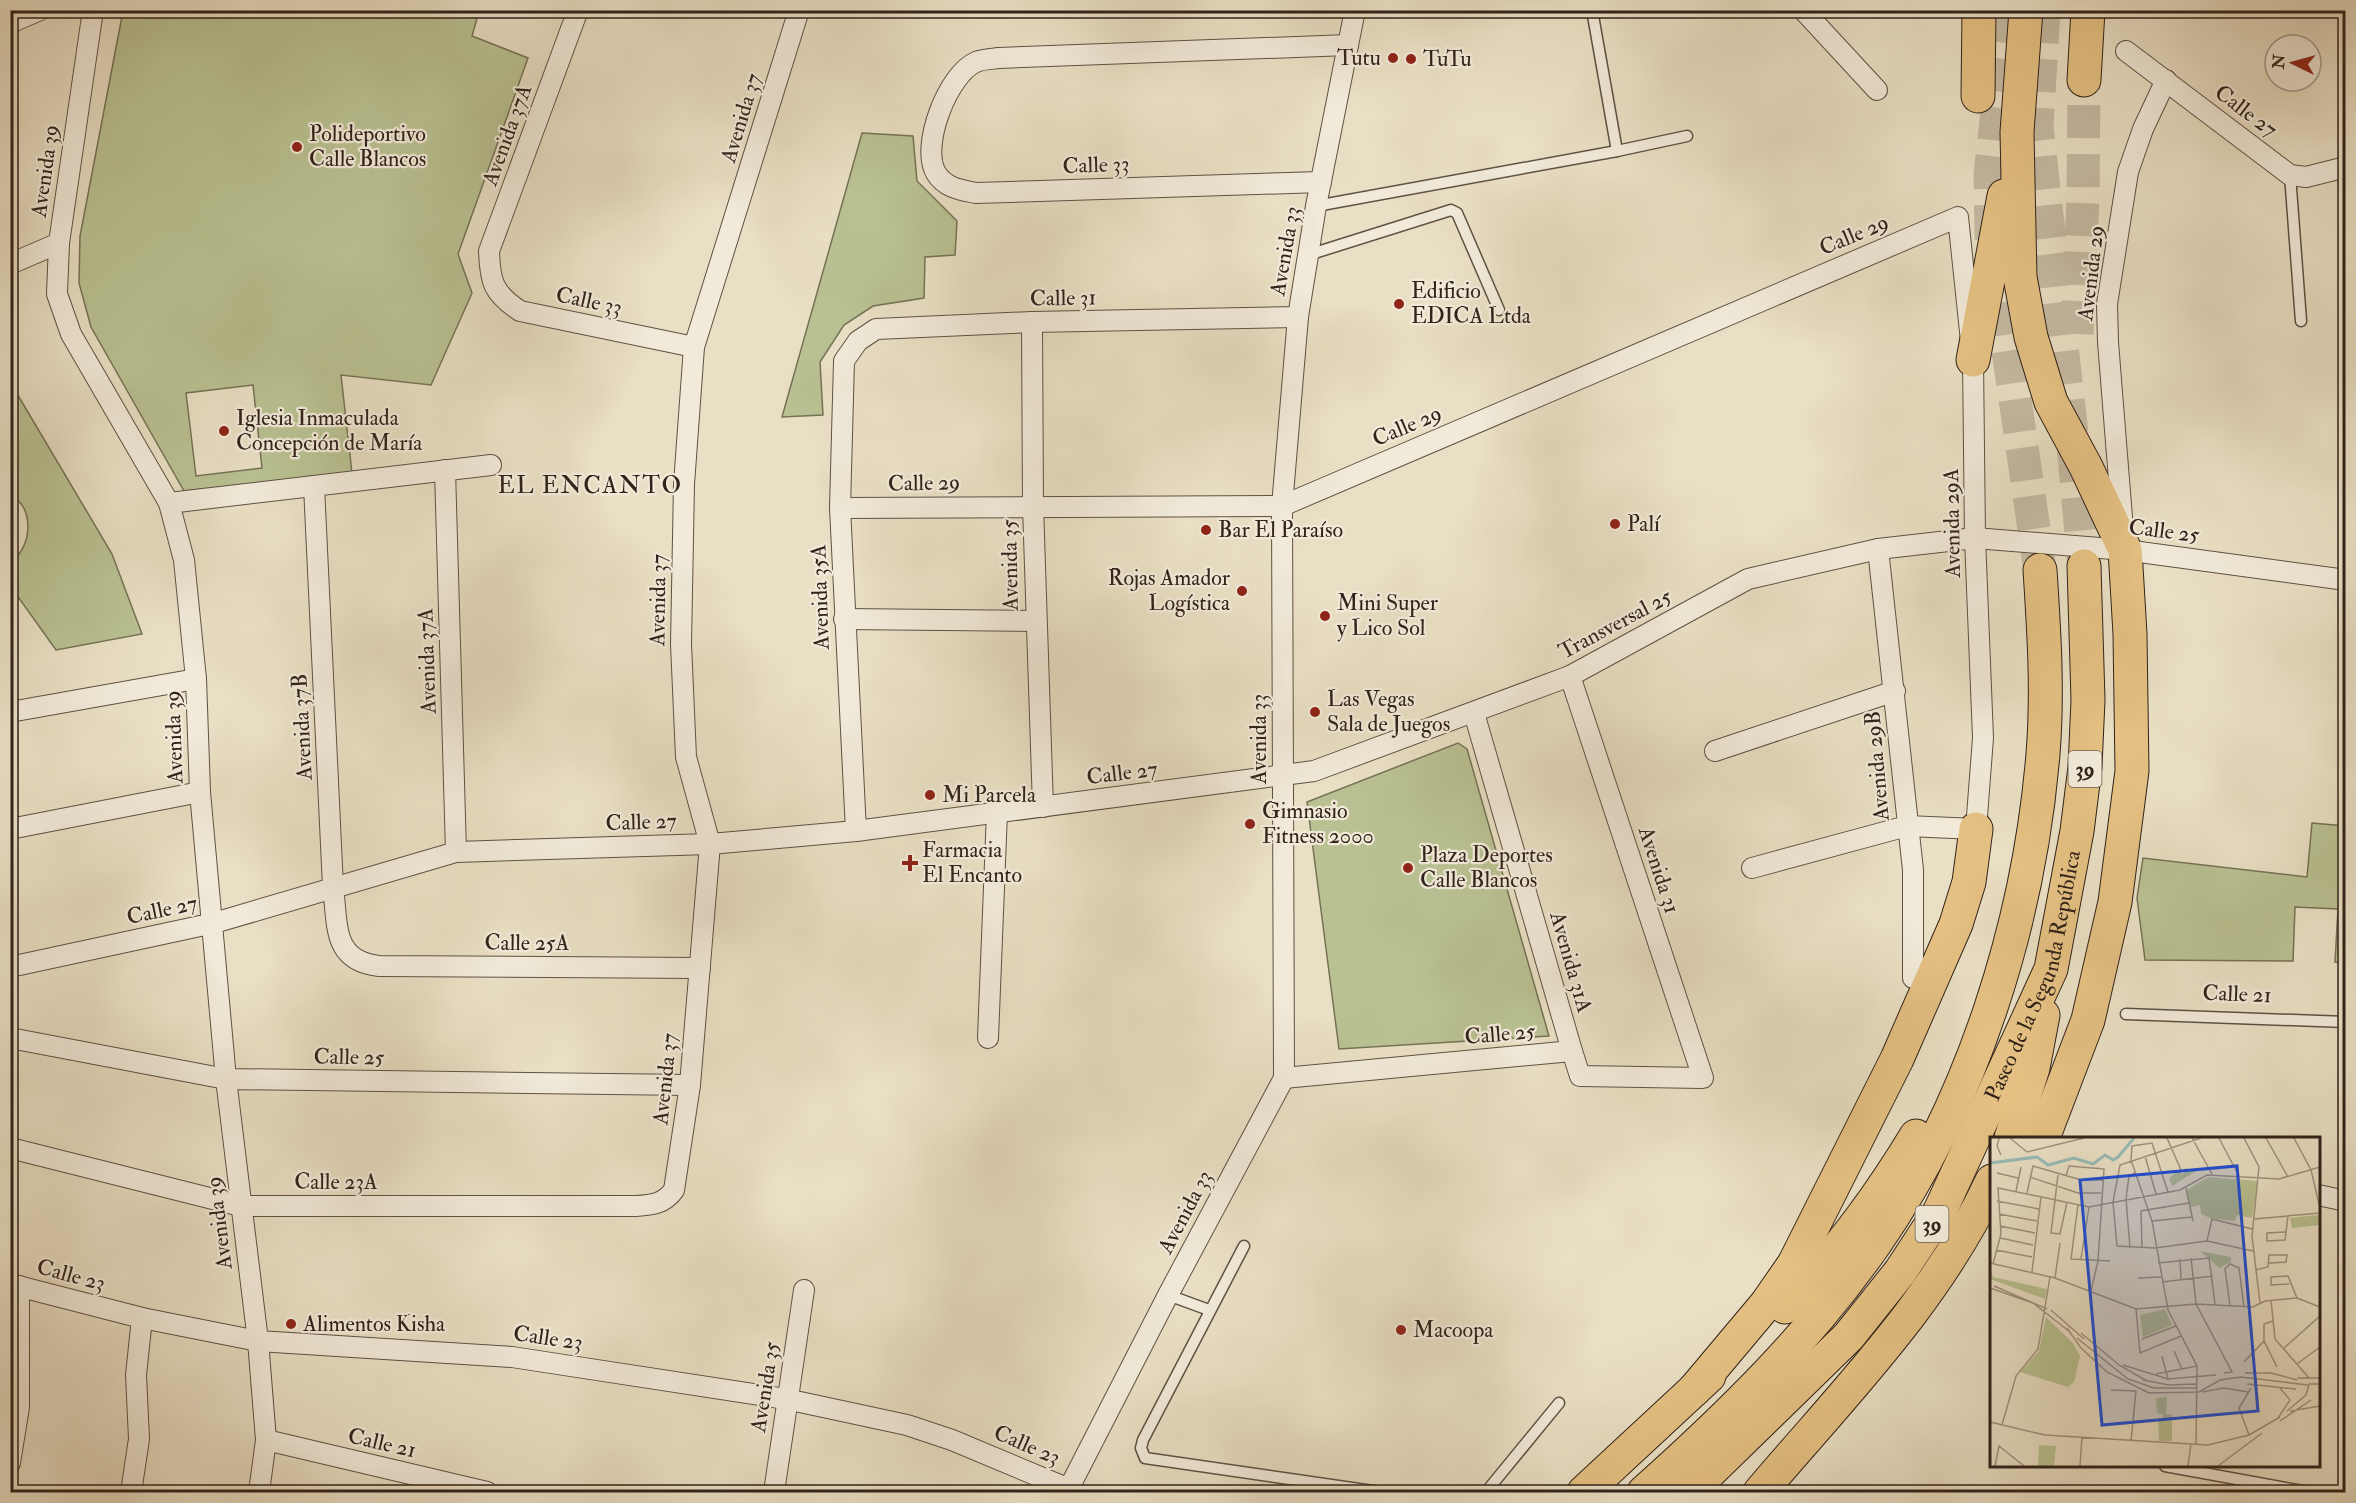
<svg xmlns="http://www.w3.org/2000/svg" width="2356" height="1503" viewBox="0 0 2356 1503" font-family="'IM FELL Double Pica',serif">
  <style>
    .green { fill: #b9c192; stroke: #757256; stroke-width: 1.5; fill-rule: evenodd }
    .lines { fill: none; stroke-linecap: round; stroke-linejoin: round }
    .highway-tunnel { stroke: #c4b9a2; stroke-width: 33; stroke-dasharray: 33 16; stroke-linecap: butt }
    .lane-casing { stroke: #5f5144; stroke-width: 13 }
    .street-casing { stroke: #5f5144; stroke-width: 22 }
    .highway-casing { stroke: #31221a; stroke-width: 35 }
    .lane { stroke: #f1ead9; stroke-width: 10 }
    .street { stroke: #f1ead9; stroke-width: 20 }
    .highway { stroke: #e4c082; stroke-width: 33 }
    .poi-dot { fill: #8f2418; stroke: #f1ead9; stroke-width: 2 }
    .labels { text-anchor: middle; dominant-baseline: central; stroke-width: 4.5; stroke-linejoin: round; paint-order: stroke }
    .shield { fill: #f1ead9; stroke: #6b5e53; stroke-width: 1.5 }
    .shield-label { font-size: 21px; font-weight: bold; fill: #31221a }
    .poi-label { font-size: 22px; fill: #31221a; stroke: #f1ead9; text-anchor: start }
    .street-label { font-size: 22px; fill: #31221a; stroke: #f1ead9 }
    .neighbourhood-label { font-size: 24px; letter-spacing: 1.5px; fill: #31221a; stroke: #f1ead9 }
    .inset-river { fill: none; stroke: #97bcb6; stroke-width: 3 }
    .inset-road { fill: none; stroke: #9f9380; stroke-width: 1.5 }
    .view { fill: #1d4ed8; fill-opacity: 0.15; stroke: #1d4ed8; stroke-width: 3 }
    .inset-edge { fill: none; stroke: #31221a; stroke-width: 3 }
  </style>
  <rect width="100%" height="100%" fill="#e9dfc4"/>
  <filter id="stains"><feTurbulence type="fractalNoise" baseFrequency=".00333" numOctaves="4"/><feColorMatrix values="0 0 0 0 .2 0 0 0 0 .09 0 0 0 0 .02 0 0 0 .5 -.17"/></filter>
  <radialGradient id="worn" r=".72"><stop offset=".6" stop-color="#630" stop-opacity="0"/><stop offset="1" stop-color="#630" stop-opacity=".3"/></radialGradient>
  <g class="green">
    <path d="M123,11H479L472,36L528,58L458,254L472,293L431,385L341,375L352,473L184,491L91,327L79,283L80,236ZM253,385L262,468L196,476L186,393Z"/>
    <polygon points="862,133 913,136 917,181 957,221 955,255 925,257 924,298 873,306 844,325 820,362 823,415 782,417"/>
    <path d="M16,392L112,554L142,634L56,650L11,587V561C32,549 35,506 11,496L10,408Z"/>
    <polygon points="1458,743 1467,749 1549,1036 1339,1049 1307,802"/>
    <polygon points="2312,823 2345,826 2345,963 2335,962 2338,909 2295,907 2293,961 2145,960 2137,898 2143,858 2307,877"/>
  </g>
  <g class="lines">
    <g class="highway-tunnel">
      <polyline points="2008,10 1990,175 1991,235 2040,570"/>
      <polyline points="2044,10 2037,127 2072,434 2084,566"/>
      <polyline points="2077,334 2083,198 2084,80"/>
    </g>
    <g class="lane-casing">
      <g id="lane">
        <polyline points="1592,10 1617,151"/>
        <polyline points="2290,175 2301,321"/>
        <polyline points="1316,206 1617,151 1687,136"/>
        <polyline points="1308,255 1451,210 1457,213 1499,310"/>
        <polyline points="2126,1014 2346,1022"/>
        <polyline points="1244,1246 1143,1440 1141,1448 1145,1458 1380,1492"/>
        <polyline points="1168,1295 1209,1310"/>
        <polyline points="2165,1466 2308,1492"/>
        <polyline points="1486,1492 1559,1403"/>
      </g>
    </g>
    <g class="street-casing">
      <g id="street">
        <polyline points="93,10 59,243 57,294 71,334 169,503 184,560 196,679 200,792 226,1079 258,1341 266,1440 259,1492"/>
        <path d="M578,10L489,251C490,282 493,293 520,311L694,347"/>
        <polyline points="1803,10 1877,90"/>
        <polyline points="10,23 40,10"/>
        <polyline points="2126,51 2290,175 2306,177 2346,167"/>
        <path d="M1321,182L976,193C961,190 945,188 936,173C920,146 948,74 976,62C983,59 992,59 999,58L1348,45"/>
        <polyline points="10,264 59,243"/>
        <polyline points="1032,322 1033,506 1043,807"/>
        <polyline points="445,470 456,852"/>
        <path d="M314,486L333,887C338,925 332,961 379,966L700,968"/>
        <polyline points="169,503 491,465"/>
        <polyline points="840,508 1282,506 1958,217 1973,360 1975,538 1983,738 1976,829 1907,826 1752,868"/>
        <polyline points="2123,530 2108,342 2107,304 2128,172 2143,129 2166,80"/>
        <polyline points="1878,549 1913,870 1913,978"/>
        <polyline points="844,619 1036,621"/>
        <polyline points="10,712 196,679"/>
        <polyline points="1474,713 1572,1051"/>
        <polyline points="1715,751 1895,691"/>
        <polyline points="10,829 200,792"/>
        <polyline points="856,831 840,508 844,361 858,341 876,329 1032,322 1298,317"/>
        <polyline points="10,967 214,923 456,852 710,844 856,831 1314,771 1570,676 1748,579 1878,549 1975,538 2125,550 2346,580"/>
        <polyline points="10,1038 226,1079 690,1085"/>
        <polyline points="988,1038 997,812"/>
        <polyline points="1284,1078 1572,1051 1580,1076 1703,1078 1570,676"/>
        <path d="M10,1148L241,1206H636C652,1205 664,1204 674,1190L690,1085L710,844L686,757L681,644L684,484L694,347L799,10"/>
        <polyline points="2318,1195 2346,1201"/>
        <polyline points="10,1284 142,1318 258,1341 512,1357 786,1399 907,1425 952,1440 1069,1489"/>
        <polyline points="266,1440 487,1492"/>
        <polyline points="10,1463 19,1407 19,1286"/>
        <polyline points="131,1492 139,1439 136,1375 142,1318"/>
        <polyline points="774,1492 804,1290"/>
        <polyline points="1067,1492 1168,1295 1284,1078 1282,506 1298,317 1316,206 1355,10"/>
      </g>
    </g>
    <g class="highway-casing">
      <g id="highway">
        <polyline points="2026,10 2017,132 2020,277 2031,337 2051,402 2086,467 2125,550 2130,634 2132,771 2115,902 2088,1020 2043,1138"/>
        <polyline points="2084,80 2088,10"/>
        <polyline points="1978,96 1979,10"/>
        <polyline points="1973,360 2004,196"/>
        <polyline points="2011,1138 2033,1068 2043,1015"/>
        <path d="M1785,1307C1835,1257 1879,1197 1916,1136"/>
        <polyline points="1694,1390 1767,1303 1794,1264 1897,1059 1956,924 1969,882 1976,829"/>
        <polyline points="1584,1492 1709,1376"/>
        <path d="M1644,1492C1729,1416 1811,1336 1876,1242C1973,1102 2029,922 2043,754C2048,692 2044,631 2040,570"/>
        <path id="s1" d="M1689,1492L1849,1336L1900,1272L1940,1211L2051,969L2077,831L2085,767L2088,700L2084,566"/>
        <path d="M1760,1492C1843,1394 1937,1300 1992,1181"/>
      </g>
    </g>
    <use href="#lane" class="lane"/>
    <use href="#street" class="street"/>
    <use href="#highway" class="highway"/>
  </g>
  <g class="poi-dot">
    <circle cx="1393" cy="58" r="6"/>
    <circle cx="1411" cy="59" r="6"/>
    <circle cx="297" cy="147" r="6"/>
    <circle cx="1399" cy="304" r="6"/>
    <circle cx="224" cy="431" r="6"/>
    <circle cx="1615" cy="524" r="6"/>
    <circle cx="1206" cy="530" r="6"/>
    <circle cx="1242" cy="591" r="6"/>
    <circle cx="1325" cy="616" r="6"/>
    <circle cx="1315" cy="712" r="6"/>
    <circle cx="930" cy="795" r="6"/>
    <circle cx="1250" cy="824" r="6"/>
    <path d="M907 854h6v6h6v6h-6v6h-6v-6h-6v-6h6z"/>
    <circle cx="1408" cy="868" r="6"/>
    <circle cx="291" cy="1324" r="6"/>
    <circle cx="1401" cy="1330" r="6"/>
  </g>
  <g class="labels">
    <g class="shield">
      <rect x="2068.5" y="751" width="33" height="36" rx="4.5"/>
      <rect x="1915.5" y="1206" width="33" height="36" rx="4.5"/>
    </g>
    <g class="shield-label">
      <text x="2085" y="769">39</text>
      <text x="1932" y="1224">39</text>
    </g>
    <g class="poi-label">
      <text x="1381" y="58" text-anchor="end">Tutu</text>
      <text x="1423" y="59">TuTu</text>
      <text x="309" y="134">Polideportivo<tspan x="309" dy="25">Calle Blancos</tspan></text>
      <text x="1411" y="291">Edificio<tspan x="1411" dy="25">EDICA Ltda</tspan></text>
      <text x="236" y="418">Iglesia Inmaculada<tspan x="236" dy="25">Concepción de María</tspan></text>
      <text x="1627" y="524">Palí</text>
      <text x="1218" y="530">Bar El Paraíso</text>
      <text x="1230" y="578" text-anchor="end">Rojas Amador<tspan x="1230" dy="25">Logística</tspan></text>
      <text x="1337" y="603">Mini Super<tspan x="1337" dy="25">y Lico Sol</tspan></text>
      <text x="1327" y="699">Las Vegas<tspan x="1327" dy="25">Sala de Juegos</tspan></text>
      <text x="942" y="795">Mi Parcela</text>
      <text x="1262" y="811">Gimnasio<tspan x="1262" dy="25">Fitness 2000</tspan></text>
      <text x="922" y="850">Farmacia<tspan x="922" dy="25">El Encanto</tspan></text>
      <text x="1420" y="855">Plaza Deportes<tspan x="1420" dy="25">Calle Blancos</tspan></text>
      <text x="303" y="1324">Alimentos Kisha</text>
      <text x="1413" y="1330">Macoopa</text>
    </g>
    <g class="street-label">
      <text transform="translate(2246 111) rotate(37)">Calle 27</text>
      <text transform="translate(741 118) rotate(-73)">Avenida 37</text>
      <text transform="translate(507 135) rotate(-70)">Avenida 37A</text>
      <text transform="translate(1096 165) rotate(-2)">Calle 33</text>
      <text transform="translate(45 171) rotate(-82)">Avenida 39</text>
      <text transform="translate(1854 235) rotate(-23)">Calle 29</text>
      <text transform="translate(1285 251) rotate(-80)">Avenida 33</text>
      <text transform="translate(2091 273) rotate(-83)">Avenida 29</text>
      <text transform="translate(1063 298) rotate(-1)">Calle 31</text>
      <text transform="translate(589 301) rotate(12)">Calle 33</text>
      <text transform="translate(1407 426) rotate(-23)">Calle 29</text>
      <text transform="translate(924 483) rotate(-1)">Calle 29</text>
      <text transform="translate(1952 523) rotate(-91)">Avenida 29A</text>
      <text transform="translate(2164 531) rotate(7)">Calle 25</text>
      <text transform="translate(1010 565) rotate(-91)">Avenida 35</text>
      <text transform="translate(820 597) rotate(-92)">Avenida 35A</text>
      <text transform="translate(658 600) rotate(-89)">Avenida 37</text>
      <text transform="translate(1615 624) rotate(-28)">Transversal 25</text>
      <text transform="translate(427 661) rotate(-92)">Avenida 37A</text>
      <text transform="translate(302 727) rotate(-93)">Avenida 37B</text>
      <text transform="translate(174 737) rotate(-92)">Avenida 39</text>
      <text transform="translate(1259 739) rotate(-90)">Avenida 33</text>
      <text transform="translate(1877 766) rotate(-95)">Avenida 29B</text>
      <text transform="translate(1122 773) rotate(-7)">Calle 27</text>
      <text transform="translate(641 822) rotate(-2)">Calle 27</text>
      <text transform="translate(1659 870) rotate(72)">Avenida 31</text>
      <text transform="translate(162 910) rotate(-12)">Calle 27</text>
      <text x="527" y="943">Calle 25A</text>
      <text transform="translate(1571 962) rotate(74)">Avenida 31A</text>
      <text stroke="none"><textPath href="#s1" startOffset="633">Paseo de la Segunda República</textPath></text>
      <text transform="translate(2237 994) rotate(2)">Calle 21</text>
      <text transform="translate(1500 1034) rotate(-5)">Calle 25</text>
      <text transform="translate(349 1057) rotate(1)">Calle 25</text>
      <text transform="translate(665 1079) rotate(-84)">Avenida 37</text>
      <text x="336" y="1182">Calle 23A</text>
      <text transform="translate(1185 1212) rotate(-62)">Avenida 33</text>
      <text transform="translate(219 1223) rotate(-97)">Avenida 39</text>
      <text transform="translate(71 1275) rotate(15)">Calle 23</text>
      <text transform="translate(548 1338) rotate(8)">Calle 23</text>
      <text transform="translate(765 1387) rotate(-81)">Avenida 35</text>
      <text transform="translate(382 1443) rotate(13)">Calle 21</text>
      <text transform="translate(1027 1445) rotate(23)">Calle 23</text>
    </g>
    <g class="neighbourhood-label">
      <text x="590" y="485">EL ENCANTO</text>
    </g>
  </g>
  <g transform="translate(1990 1137)">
    <rect width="330" height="330" fill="#e9dfc4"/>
    <path d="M195,31L206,34L182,49L179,41L188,34L193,37ZM218,40L268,44L262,81L247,78L245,84L220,81L211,77L210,68L201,70L197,53ZM328,78L330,88L302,91L300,81ZM210,114L241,120V125L229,131ZM0,129L3,140L57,152L55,162L0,142ZM175,172L182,188L153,200L150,178ZM56,180L83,206L90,219L84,245L78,250L30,235L49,214ZM177,260L176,277H182V304H169L168,281H173V277L167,276L166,261ZM49,308L66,309L64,329H48Z" fill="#b9c192"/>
    <path class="inset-river" d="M0,26L47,20L58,28L84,21L103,27L115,18L123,23L128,20L144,1"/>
    <path class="inset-road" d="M9,1L7,9L11,18M20,1L37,15L94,1M177,1L191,33M202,1L222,37M211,1L130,28L123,65L127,109L165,111L217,104L263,114M229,1L249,39M254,1L269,30L262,99L270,166M276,1L298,40M304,1L321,33L330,71M155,19L166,57M7,36L28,41M68,38L61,96L70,97L77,65M76,39L79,29L114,32L108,124L101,154M40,40L88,56H111M196,51L203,84M26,54L31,30M178,55L162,6L142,9L141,23L162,84L178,173L207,229L206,308M37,56L43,29L91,43H113M7,64L49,72M88,68L81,122L120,124M9,77L47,84M264,82L330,76M162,84L202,80M10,89L45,96M295,95L277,96V104L295,103L298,79M10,101L43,108M217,104L222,82L262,92M152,110L151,74L199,66M140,111L136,62L139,39L145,36M6,113L42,120M201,121L206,167L242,235L234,236M91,122L99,70M190,122L191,142M0,126L65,141L146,172L206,167L263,170L275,164L307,161L330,170M168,126L219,121L225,167M3,127L11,97L8,51L99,70L190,53L217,38L289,42L330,30M266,133L278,130L279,118H297L296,125L279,126M42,135L51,60M65,141L70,106M148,141L171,140M172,145L223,139M299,147L281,148V140L298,139L307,161M4,149L57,172M0,151L43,166L80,195M281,163L285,202L319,241M240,168L235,132L240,127L249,131L254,170M146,172L150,216L191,199M61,173L94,202M283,184L274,187V204L287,230M77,191L91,211L117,235L159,256L209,255L230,243L251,240L318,248M91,196L129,228L157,244M87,201L138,242L164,251H207M152,202L186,189M293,212L330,179M184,214L192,232M172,219L178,242L226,238M254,225L274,204M307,227L330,210M133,228L178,242M255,236H281L307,243M166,237L207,229M307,241H330M153,243L179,248L206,247M257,247L306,252M121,253L146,254L141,304M212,255L234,251L258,255M316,258L319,247H330M297,274L316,258M300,274L330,269M288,281L300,263L290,251M290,284L321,263M0,285L55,298L218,308L259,298L290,280M12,288L26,239L48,212L60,140M259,298L249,271L261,251M5,329L9,309L34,329M90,329L92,300M198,329L201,307M228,329L272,296"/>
    <path class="view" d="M247,29L268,274L112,288L90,43Z"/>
    <rect width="330" height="330" class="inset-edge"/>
  </g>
  <rect width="2356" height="1503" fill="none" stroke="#e9dfc4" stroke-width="36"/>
  <rect x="12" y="12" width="2332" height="1479" fill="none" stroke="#31221a" stroke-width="3"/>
  <rect x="18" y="18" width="2320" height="1467" fill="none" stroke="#31221a" stroke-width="1.5"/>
  <g transform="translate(2293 63) rotate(275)"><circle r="28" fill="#f1ead9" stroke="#a49a8d" stroke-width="1.5"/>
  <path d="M0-4.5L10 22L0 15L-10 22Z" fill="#8f2418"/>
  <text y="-9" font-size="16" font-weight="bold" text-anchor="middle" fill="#31221a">N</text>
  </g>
  <rect width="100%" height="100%" filter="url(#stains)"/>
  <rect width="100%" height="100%" fill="url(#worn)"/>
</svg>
